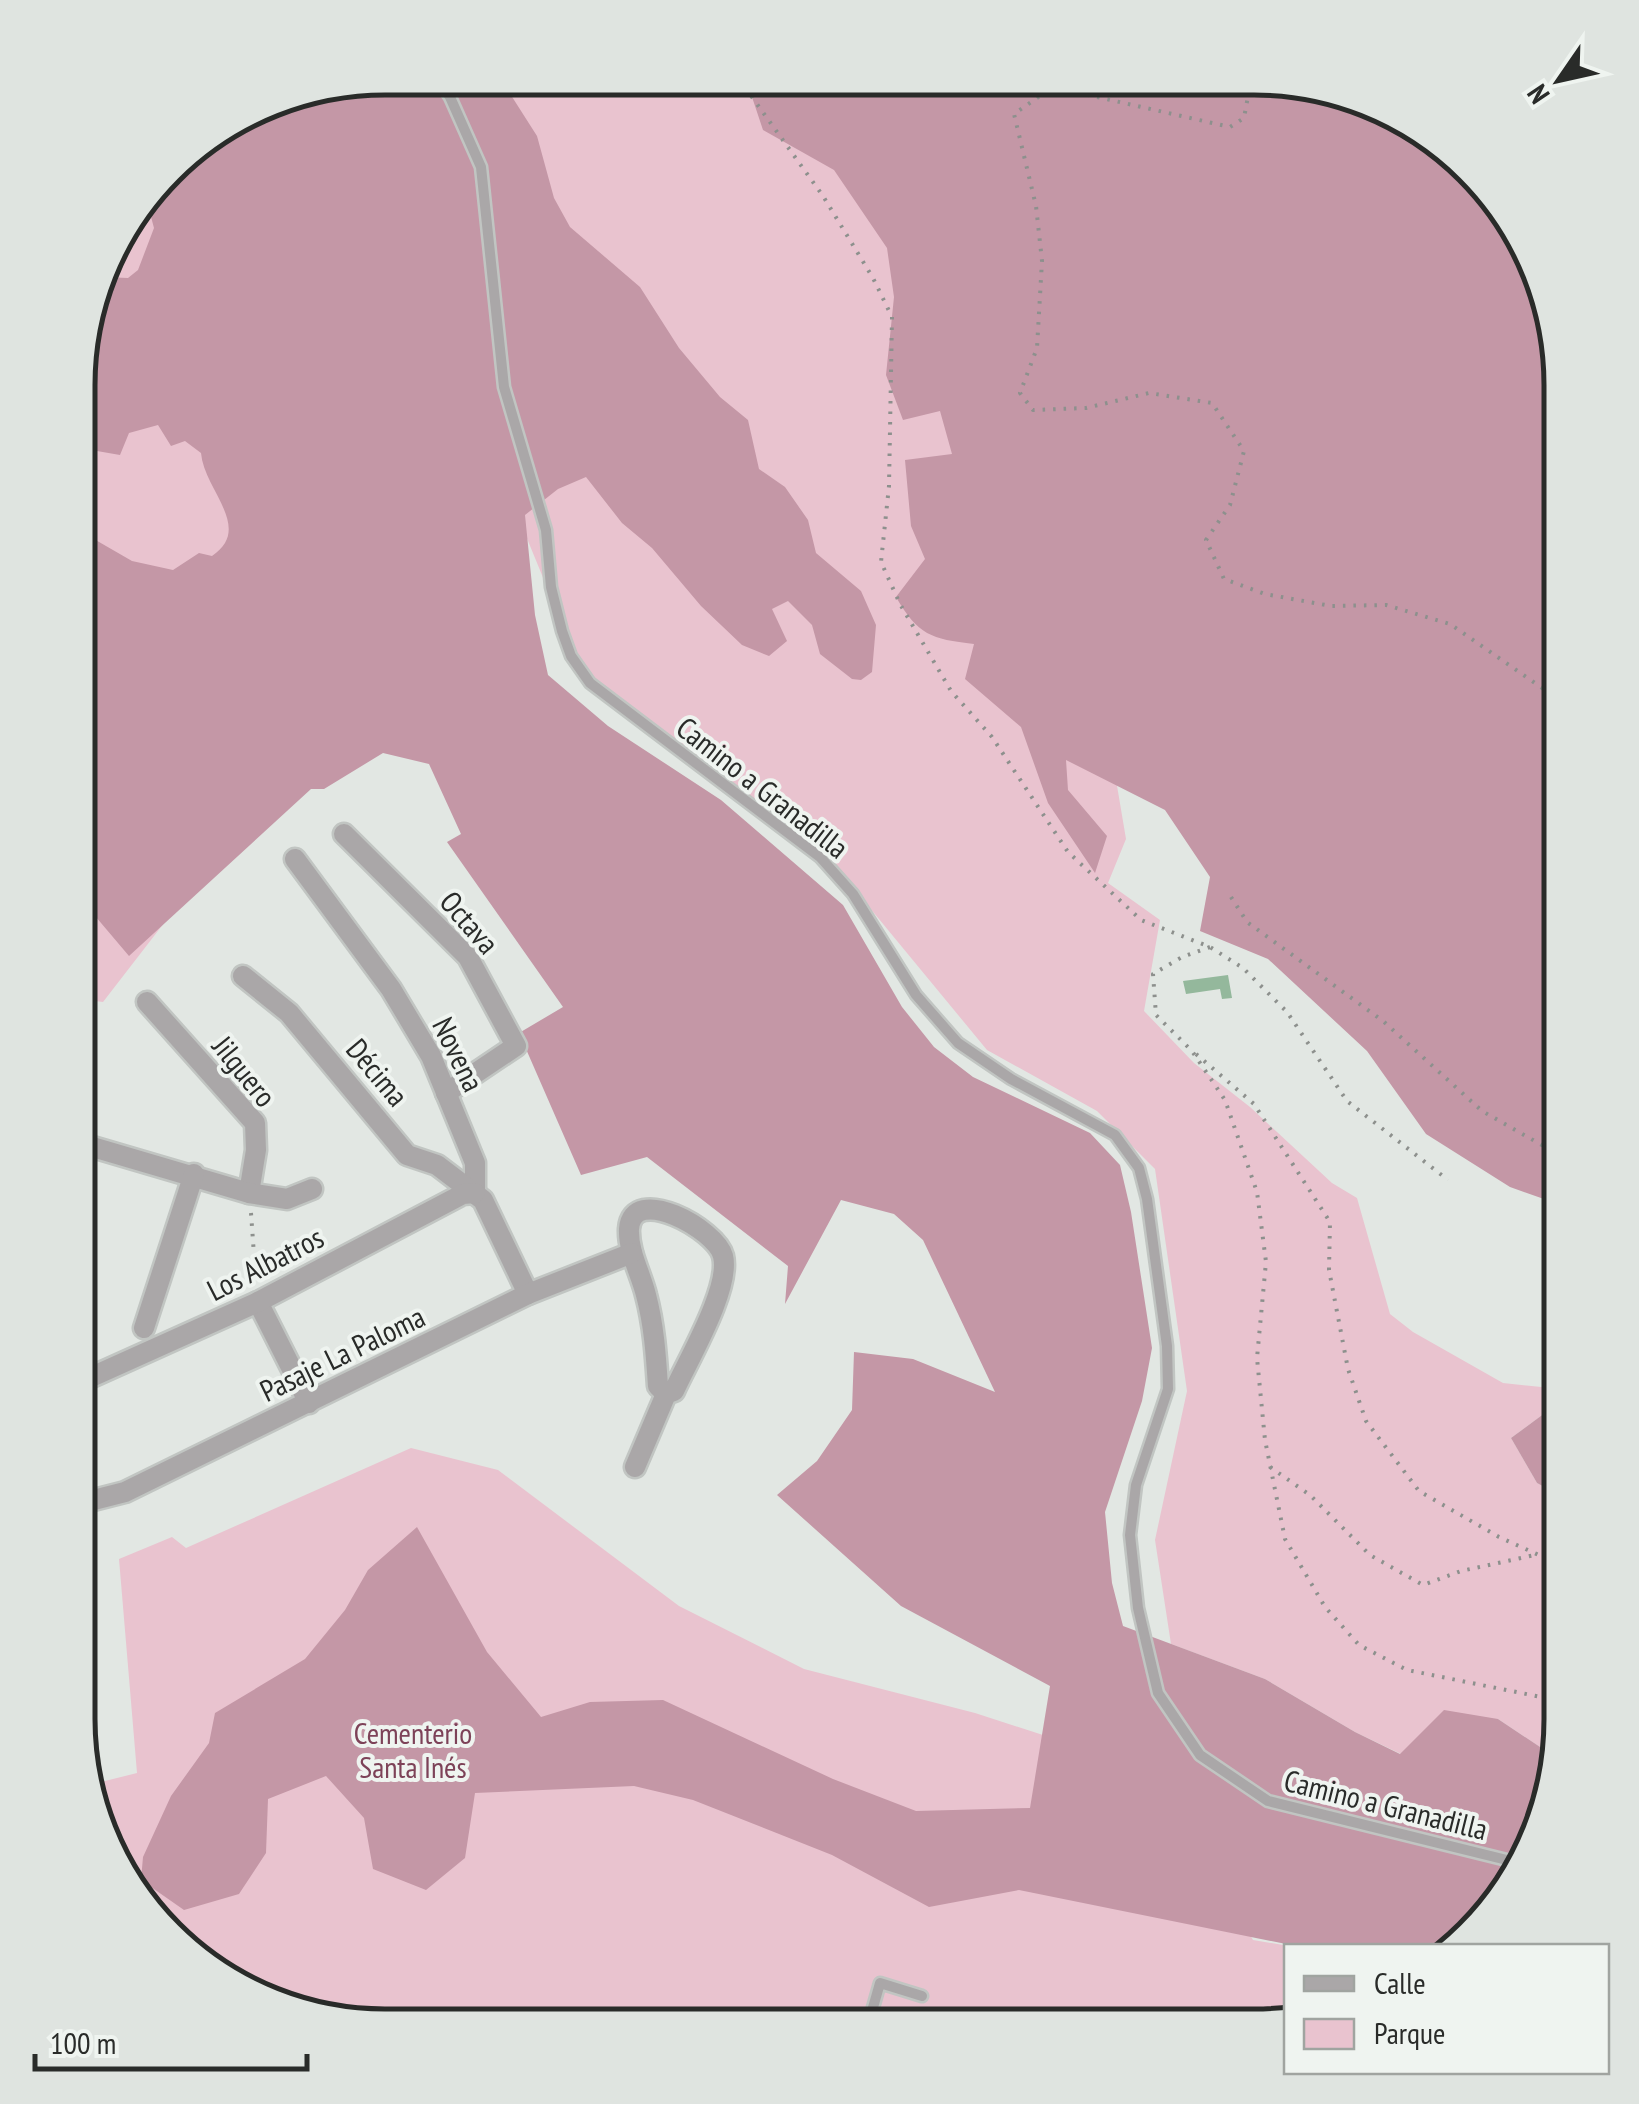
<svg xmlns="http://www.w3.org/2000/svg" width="1639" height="2104" viewBox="0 0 1639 2104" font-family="'PT Sans Narrow',sans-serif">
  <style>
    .green { fill: #e9c3cf }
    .forest { fill: #c497a6 }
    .water { fill: #94b89c }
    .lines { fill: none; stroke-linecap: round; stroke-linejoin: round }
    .service-casing { stroke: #c1c5c2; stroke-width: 15 }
    .minor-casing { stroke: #c1c5c2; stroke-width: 25 }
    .path { stroke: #8d908d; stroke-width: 4; stroke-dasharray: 2.5 8; stroke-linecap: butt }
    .service { stroke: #aaa7a8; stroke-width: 10 }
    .minor { stroke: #aaa7a8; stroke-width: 20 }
    .labels { text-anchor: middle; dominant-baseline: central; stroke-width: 8; stroke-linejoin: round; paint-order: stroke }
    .street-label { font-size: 30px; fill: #292b29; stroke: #eff4f0 }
    .park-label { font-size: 30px; fill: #7d4258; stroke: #eff4f0 }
    .rim { fill: none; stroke: #292b29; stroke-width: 5 }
  </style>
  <rect width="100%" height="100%" fill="#e2e7e3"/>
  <g class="green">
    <polygon points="385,78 1218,80 1113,762 1126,839 1108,883 1160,920 1144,1011 1194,1063 1250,1107 1332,1183 1357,1198 1390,1314 1413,1332 1503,1383 1561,1389 1561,1401 1511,1438 1537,1483 1561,1496 1561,1740 1555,1757 1498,1719 1401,1754 1355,1732 1265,1679 1171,1644 1155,1540 1187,1391 1155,1169 1097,1111 987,1050 827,856 595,683 567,636 519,519 178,905 103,1002 79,999 80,344 118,232 183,153 285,94"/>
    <polygon points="411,1448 498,1470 679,1606 804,1669 975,1713 1157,1772 1253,1940 1289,1946 1286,1946 1286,2019 1255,2026 345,2024 214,1974 109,1856 93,1784 137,1773 119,1559 172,1537 186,1548"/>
  </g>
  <g class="forest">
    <path d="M385,78H500L537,136L554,198L570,227L640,287L679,348L720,397L748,420L759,469L785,487L808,520L816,553L861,591L876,625L872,672L861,680L852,679L820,654L812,625L788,601L772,609L787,641L769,656L742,645L701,606L652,548L622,523L586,477L558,489L525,515L535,615L548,675L608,726L721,800L843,905L902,1007L934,1047L973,1077L1090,1133L1120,1165L1131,1212L1152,1348L1142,1401L1105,1512L1112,1583L1123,1626L1265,1679L1355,1732L1400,1754L1444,1710L1498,1719L1555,1757L1509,1890L1445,1946H1296L1019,1890L929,1907L832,1855L693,1800L634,1786L475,1793L465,1858L426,1890L373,1869L364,1818L326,1776L268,1799L266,1853L239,1894L184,1910L141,1880L143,1857L171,1796L209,1743L215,1713L305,1659L345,1610L368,1570L417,1527L487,1652L541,1717L590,1702L663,1700L833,1779L916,1811L1030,1808L1050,1686L901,1606L777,1495L817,1461L852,1410L854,1352L913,1359L995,1392L923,1240L894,1214L841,1200L785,1304L788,1266L647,1157L581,1175L519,1033L563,1007L447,842L461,834L429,764L383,753L324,789H311L129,956L79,897L80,531L132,561L173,570L199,553L212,556C254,528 204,490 201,453L185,441L171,446L158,425L129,433L120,455L97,451L80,429V344L103,277L128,278L138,270L154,228L146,198L183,153L285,94Z"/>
    <path d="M746,79L1295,80L1441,141L1530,248L1561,384V1205L1510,1187L1426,1134L1367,1051L1268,959L1200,931L1210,877L1165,810L1066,760L1068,790L1107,836L1095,873L1048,803L1021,727L965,679L974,644C931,639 918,635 896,597L925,559L911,526L905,460L952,454L940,411L903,420L886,375L894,297L887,248L834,170L763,130Z"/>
    <polygon points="1561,1401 1561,1496 1537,1483 1511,1438"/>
  </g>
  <polygon class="water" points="1228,975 1232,998 1222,999 1220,989 1186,994 1183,981"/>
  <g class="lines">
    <g class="service-casing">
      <g id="service">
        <polyline points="437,78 450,97 481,167 504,387 546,530 551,587 562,631 571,656 590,683 820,857 853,894 916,995 958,1043 1011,1079 1115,1135 1139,1168 1147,1199 1167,1346 1168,1389 1136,1485 1130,1535 1138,1608 1158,1693 1200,1755 1268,1801 1519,1863"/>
        <polyline points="868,2025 880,1983 922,1996"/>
      </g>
    </g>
    <g class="minor-casing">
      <g id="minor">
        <polyline points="344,834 468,957 516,1046 446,1093"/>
        <polyline points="295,859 391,989 431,1056 475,1163 475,1193"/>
        <polyline points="243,976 289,1013 407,1155 437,1165 483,1200 528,1294"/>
        <polyline points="147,1002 255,1123 256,1150 249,1193"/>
        <polyline points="79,1143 249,1193 287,1199 312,1189"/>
        <polyline points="258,1302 309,1403"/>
        <polyline points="144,1328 194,1174"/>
        <polyline points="78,1383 258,1302 463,1194 475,1193"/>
        <path d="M635,1467L666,1394L674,1391C688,1360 731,1288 723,1256C716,1229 632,1183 629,1229C628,1252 641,1274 646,1295C654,1325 656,1356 658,1386L666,1394"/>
        <polyline points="78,1504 125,1492 528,1294 632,1253"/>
        <polyline points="78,1685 89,1767"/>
      </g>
    </g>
    <g class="path">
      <polyline points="739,79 823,196 873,278 892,317 889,486 881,562 900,604 951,691 992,737 1068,852 1141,920 1210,947 1243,968 1287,1012 1347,1101 1448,1180"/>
      <polyline points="1251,80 1244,118 1230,127 1084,94 1047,91 1014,114 1036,206 1042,261 1037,348 1020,393 1033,410 1086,408 1149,393 1212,403 1244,451 1230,505 1206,540 1224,579 1265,594 1331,606 1386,605 1450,624 1545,690 1561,695"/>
      <polyline points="1231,897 1247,922 1383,1021 1482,1111 1561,1156"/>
      <polyline points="1210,947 1182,957 1153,974 1156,1015 1192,1051 1225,1100 1257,1192 1266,1262 1257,1358 1265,1440 1285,1539 1325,1607 1359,1645 1407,1670 1561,1701"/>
      <polyline points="1196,1054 1254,1104 1330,1222 1329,1270 1348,1369 1366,1421 1419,1491 1499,1537 1561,1565"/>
      <polyline points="251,1213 256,1283"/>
      <polyline points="1270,1467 1310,1495 1370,1555 1423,1585 1461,1571 1535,1555"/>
    </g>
    <use href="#service" class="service"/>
    <use href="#minor" class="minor"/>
  </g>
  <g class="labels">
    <g class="street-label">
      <text transform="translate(763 787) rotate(38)">Camino a Granadilla</text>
      <text transform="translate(470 922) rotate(49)">Octava</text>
      <text transform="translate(459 1054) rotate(64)">Novena</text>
      <text transform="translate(245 1071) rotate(51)">Jilguero</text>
      <text transform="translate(378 1072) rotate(50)">Décima</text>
      <text transform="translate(265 1263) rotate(-27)">Los Albatros</text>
      <text transform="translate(342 1353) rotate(-26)">Pasaje La Paloma</text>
      <text transform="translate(1386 1804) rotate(14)">Camino a Granadilla</text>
    </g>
    <g class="park-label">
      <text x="413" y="1732">Cementerio<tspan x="413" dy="34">Santa Inés</tspan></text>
    </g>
  </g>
  <path d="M0 0H1639V2104H0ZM385 95H1254A290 290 0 0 1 1544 385V1719A290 290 0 0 1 1254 2009H385A290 290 0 0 1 95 1719V385A290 290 0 0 1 385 95Z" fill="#dfe4e0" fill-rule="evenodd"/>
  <path class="rim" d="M385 95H1254A290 290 0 0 1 1544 385V1719A290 290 0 0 1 1254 2009H385A290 290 0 0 1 95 1719V385A290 290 0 0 1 385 95Z"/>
  <rect x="1284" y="1944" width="325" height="130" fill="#eff4f0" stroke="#a0a4a0" stroke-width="2.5"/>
  <rect x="1304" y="1976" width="50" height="15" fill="#aaa7a8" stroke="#a0a4a0" stroke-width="2.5"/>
  <text x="1374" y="1994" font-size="30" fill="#292b29">Calle</text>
  <rect x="1304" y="2019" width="50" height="30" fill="#e9c3cf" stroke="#a0a4a0" stroke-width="2.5"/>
  <text x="1374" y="2044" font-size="30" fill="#292b29">Parque</text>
  <g transform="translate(1559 80) rotate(236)" stroke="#eff4f0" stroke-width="8" paint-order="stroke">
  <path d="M0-8L18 38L0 25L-18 38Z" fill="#292b29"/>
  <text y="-15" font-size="28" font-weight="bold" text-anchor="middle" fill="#292b29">N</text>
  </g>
  <path d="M35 2054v15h272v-15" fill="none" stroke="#292b29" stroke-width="5"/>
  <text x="50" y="2054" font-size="30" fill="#292b29" stroke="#eff4f0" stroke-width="8" paint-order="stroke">100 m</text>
</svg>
